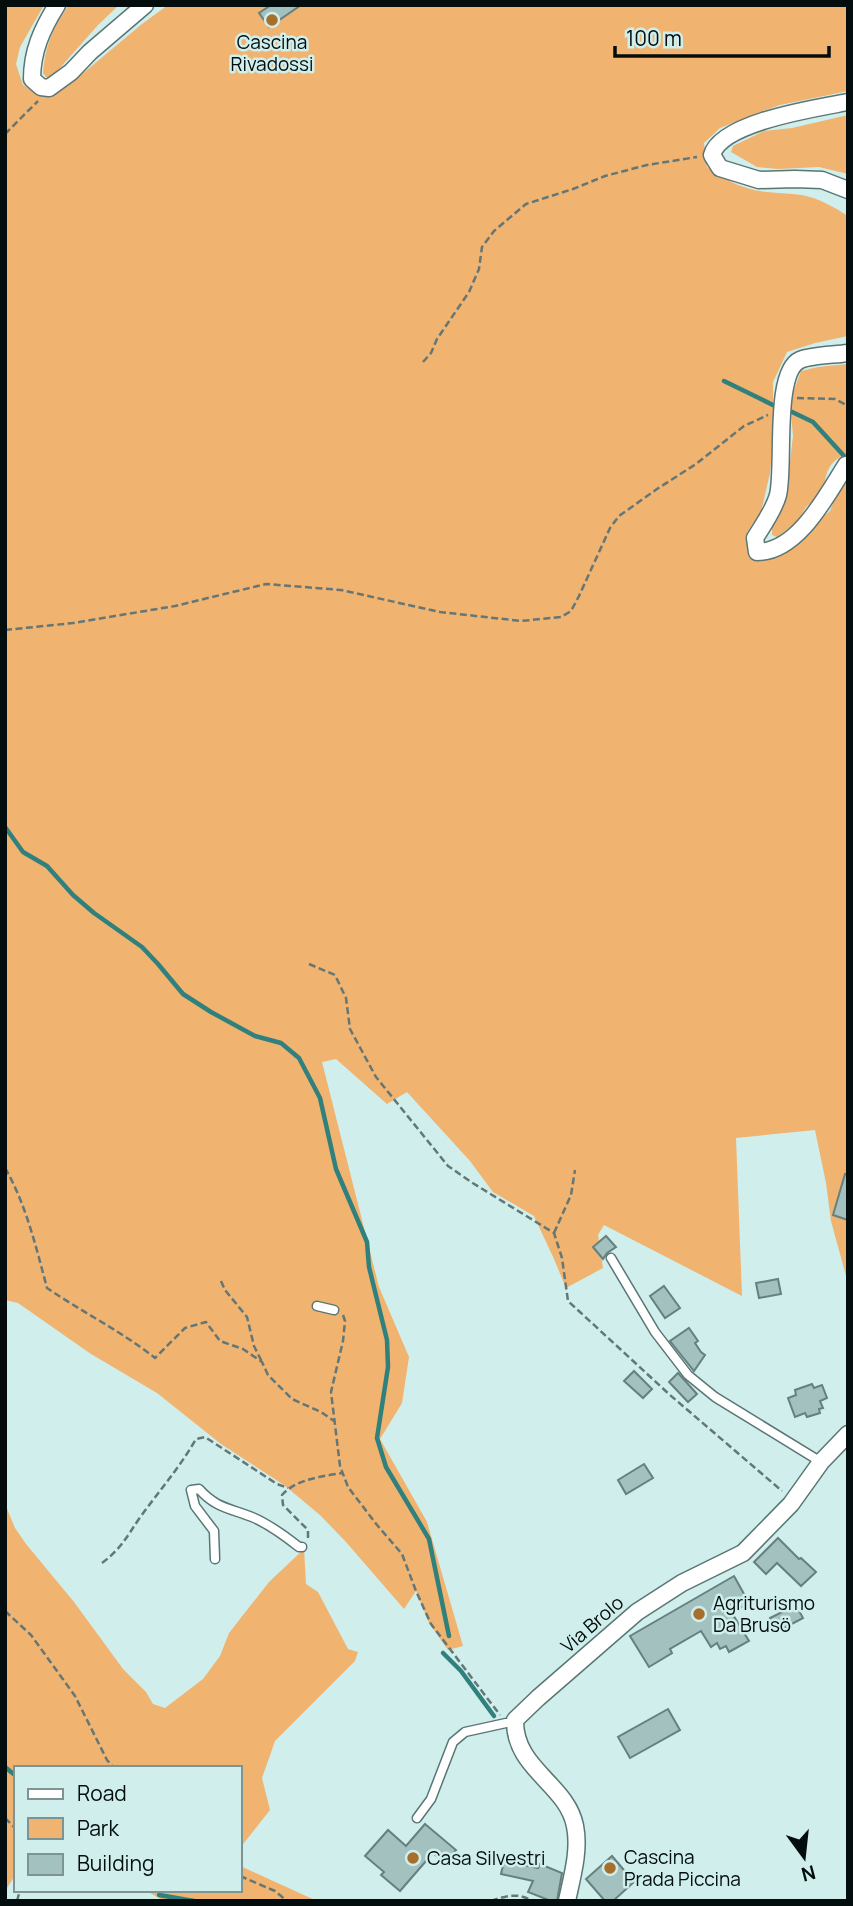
<svg xmlns="http://www.w3.org/2000/svg" width="853" height="1906" viewBox="0 0 853 1906" font-family="Manrope,sans-serif">
  <style>
    .green { fill: #f0b370 }
    .lines { fill: none; stroke-linecap: round; stroke-linejoin: round }
    .stream { stroke: #30807d; stroke-width: 4.5 }
    .building { fill: #a3c1bf; stroke: #65817f; stroke-width: 2 }
    .lane-casing { stroke: #5a7674; stroke-width: 11 }
    .street-casing { stroke: #5a7674; stroke-width: 19 }
    .path { stroke: #647776; stroke-width: 2.5; stroke-dasharray: 7 3.5; stroke-linecap: butt }
    .lane { stroke: #fff; stroke-width: 8 }
    .street { stroke: #fff; stroke-width: 16 }
    .poi-dot { fill: #a66f2b; stroke: #cfeeec; stroke-width: 2.5 }
    .labels { text-anchor: middle; dominant-baseline: central; stroke-width: 5; stroke-linejoin: round; paint-order: stroke }
    .poi-label { font-size: 19px; fill: #040d0d; stroke: #cfeeec; text-anchor: start }
    .street-label { font-size: 19px; fill: #040d0d; stroke: #cfeeec }
  </style>
  <rect width="100%" height="100%" fill="#cfeeec"/>
  <g class="green">
    <path d="M5,5H44L20,47L16,64L23,85L41,96L55,93L69,85L142,24L168,5H848V91L780,105L758,113L720,128L704,143L707,167C720,175 732,184 747,188C765,194 784,192 802,195C818,198 834,207 848,216V336L815,343L787,352L773,382V442L770,473L761,512L747,532L749,555L765,559L791,549L813,525L830,511L838,490L848,482V1283L831,1221L826,1183L815,1130L736,1138L742,1296L604,1225L598,1235L603,1268L566,1288L554,1259L534,1216L493,1192L470,1161L407,1092L387,1104L336,1059L322,1062L379,1287L409,1357L402,1403L380,1439L427,1522L463,1646L448,1650L429,1623L416,1591L404,1609L346,1542L320,1515L284,1485L221,1444L157,1393L91,1354L18,1303L5,1300Z"/>
    <path d="M69,5H119L98,25L51,78L46,77L43,73C45,46 53,27 69,5Z"/>
    <polygon points="848,115 848,174 819,167 778,169 757,167 731,152 733,146 764,131 792,128"/>
    <path d="M848,364V454C828,460 826,473 823,492L806,507L798,521L777,537L772,535V525L786,495L793,436L790,401L801,371L818,367Z"/>
    <polygon points="5,1504 15,1528 26,1544 74,1602 123,1669 146,1692 153,1704 165,1708 203,1679 220,1656 229,1633 269,1582 304,1549 306,1584 318,1592 348,1649 358,1652 355,1661 275,1741 262,1778 270,1810 240,1848 240,1768 16,1768 16,1874 5,1891"/>
    <polygon points="240,1866 317,1901 164,1901 145,1890 240,1890"/>
  </g>
  <g class="lines">
    <g class="stream">
      <polyline points="724,381 775,406"/>
      <polyline points="788,410 813,422 845,457"/>
      <polyline points="5,827 23,852 47,866 73,895 94,913 142,947 158,964 183,994 211,1012 255,1036 281,1043 299,1058 320,1098 336,1169 367,1242 369,1267 387,1340 388,1367 377,1438 386,1467 429,1539 449,1636"/>
      <polyline points="443,1653 461,1671 494,1716"/>
      <polyline points="5,1767 16,1776"/>
      <polyline points="159,1895 194,1901"/>
    </g>
  </g>
  <g class="building">
    <polygon points="271,5 301,5 269,27 259,13"/>
    <polygon points="845,1174 848,1175 848,1220 833,1215"/>
    <polygon points="606,1236 616,1247 607,1253 603,1259 593,1247"/>
    <polygon points="778,1279 781,1294 759,1298 756,1283"/>
    <polygon points="664,1286 680,1308 665,1318 650,1296"/>
    <polygon points="689,1328 698,1341 695,1343 701,1352 705,1355 694,1371 670,1341"/>
    <polygon points="634,1371 652,1389 643,1398 624,1381"/>
    <polygon points="678,1373 697,1394 688,1402 669,1382"/>
    <polygon points="812,1384 814,1388 822,1385 827,1398 820,1401 823,1408 819,1409 820,1413 807,1417 805,1413 795,1417 788,1398 796,1395 795,1390"/>
    <polygon points="644,1464 653,1478 626,1494 618,1480"/>
    <polygon points="778,1538 799,1559 801,1558 816,1572 801,1586 777,1563 766,1574 754,1562"/>
    <polygon points="734,1576 749,1603 732,1613 749,1641 729,1652 726,1646 720,1649 717,1643 711,1647 701,1631 670,1649 672,1653 649,1667 630,1636"/>
    <polygon points="796,1605 803,1618 777,1632 770,1618"/>
    <polygon points="668,1709 680,1730 630,1758 618,1737"/>
    <polygon points="425,1824 456,1850 445,1863 433,1853 400,1891 381,1875 384,1872 365,1856 388,1830 406,1846"/>
    <polygon points="612,1856 634,1882 613,1901 605,1901 586,1879"/>
    <polygon points="504,1861 538,1868 540,1864 562,1873 557,1901 551,1901 528,1892 533,1881 501,1874"/>
  </g>
  <g class="lines">
    <g class="lane-casing">
      <g id="lane">
        <polyline points="611,1258 655,1332 688,1375 715,1397 821,1462"/>
        <polyline points="317,1306 334,1310"/>
        <path d="M215,1559L214,1531L195,1506L191,1490L199,1489C216,1508 229,1508 252,1517C269,1524 285,1536 299,1547H302"/>
        <polyline points="417,1818 431,1799 453,1742 465,1732 506,1723"/>
      </g>
    </g>
    <g class="street-casing">
      <g id="street">
        <path d="M57,5C42,29 32,51 32,79L41,87L49,88L71,72L90,52L145,5"/>
        <path d="M848,102C817,108 721,122 712,155L720,168L759,180L795,179L822,180L848,190"/>
        <path d="M848,353C835,355 811,355 800,360C773,372 785,468 778,495C774,510 763,525 755,538L757,552C798,552 827,495 846,465H848"/>
        <path d="M567,1901C572,1877 580,1850 575,1826C567,1784 514,1769 515,1720L538,1698L637,1612L682,1583L743,1553L791,1504L821,1462L848,1434"/>
      </g>
    </g>
    <g class="path">
      <polyline points="5,134 38,101"/>
      <polyline points="423,362 431,353 437,339 469,292 479,269 482,247 494,231 526,204 573,189 605,176 647,165 697,157"/>
      <polyline points="797,398 835,399 848,406"/>
      <polyline points="5,630 73,623 175,606 266,584 341,590 440,612 521,621 561,617 571,611 579,596 610,528 619,516 657,489 696,464 744,426 768,415"/>
      <polyline points="309,964 335,975 346,998 350,1029 376,1077 448,1166 471,1182 554,1233 562,1258 568,1301 670,1395 782,1491"/>
      <path d="M5,1168C26,1204 36,1247 47,1288C82,1312 121,1331 155,1358L185,1328L206,1322L220,1341L243,1349L262,1362L268,1375L292,1399L321,1412L334,1421"/>
      <polyline points="554,1233 571,1195 575,1170"/>
      <polyline points="221,1281 225,1290 247,1317 254,1346 262,1362"/>
      <polyline points="343,1315 345,1321 343,1341 331,1392 340,1466 348,1487 377,1525 402,1554 416,1591 431,1624 500,1715"/>
      <path d="M308,1538V1530L283,1505L282,1495C296,1479 323,1476 343,1473"/>
      <path d="M102,1563C122,1548 127,1536 141,1516C160,1490 180,1467 196,1439L205,1437L277,1484L288,1488"/>
      <polyline points="5,1611 31,1635 75,1696 107,1760 114,1768"/>
      <polyline points="5,1818 16,1829"/>
      <polyline points="240,1876 275,1891 287,1901"/>
      <polyline points="17,1901 20,1890"/>
      <path d="M491,1901C505,1896 519,1892 532,1901"/>
    </g>
    <use href="#lane" class="lane"/>
    <use href="#street" class="street"/>
  </g>
  <g class="poi-dot">
    <circle cx="272" cy="20" r="7"/>
    <circle cx="699" cy="1614" r="7"/>
    <circle cx="413" cy="1858" r="7"/>
    <circle cx="610" cy="1868" r="7"/>
  </g>
  <g class="labels">
    <g class="poi-label">
      <text x="272" y="42" text-anchor="middle">Cascina<tspan x="272" dy="22">Rivadossi</tspan></text>
      <text x="713" y="1603">Agriturismo<tspan x="713" dy="22">Da Brusö</tspan></text>
      <text x="624" y="1857">Cascina<tspan x="624" dy="22">Prada Piccina</tspan></text>
      <text x="427" y="1858">Casa Silvestri</text>
    </g>
    <g class="street-label">
      <text transform="translate(592 1624) rotate(-41)">Via Brolo</text>
    </g>
  </g>
  <rect width="853" height="1906" fill="none" stroke="#040d0d" stroke-width="14"/>
  <rect x="14" y="1766" width="228" height="126" fill="#cfeeec" stroke="#7e9493" stroke-width="2"/>
  <rect x="28" y="1789" width="35" height="10" fill="#ffffff" stroke="#7e9493" stroke-width="2"/>
  <text x="77" y="1801" font-size="21" fill="#040d0d">Road</text>
  <rect x="28" y="1818" width="35" height="21" fill="#f0b370" stroke="#7e9493" stroke-width="2"/>
  <text x="77" y="1836" font-size="21" fill="#040d0d">Park</text>
  <rect x="28" y="1854" width="35" height="21" fill="#a3c1bf" stroke="#7e9493" stroke-width="2"/>
  <text x="77" y="1871" font-size="21" fill="#040d0d">Building</text>
  <g transform="translate(804 1857) rotate(165)" stroke="#cfeeec" stroke-width="5" paint-order="stroke">
  <path d="M0-5L12 26L0 18L-12 26Z" fill="#040d0d"/>
  <text y="-10" font-size="19" font-weight="bold" text-anchor="middle" fill="#040d0d">N</text>
  </g>
  <path d="M615 46v10h214v-10" fill="none" stroke="#040d0d" stroke-width="3.5"/>
  <text x="626" y="46" font-size="21" fill="#040d0d" stroke="#cfeeec" stroke-width="5" paint-order="stroke">100 m</text>
</svg>
